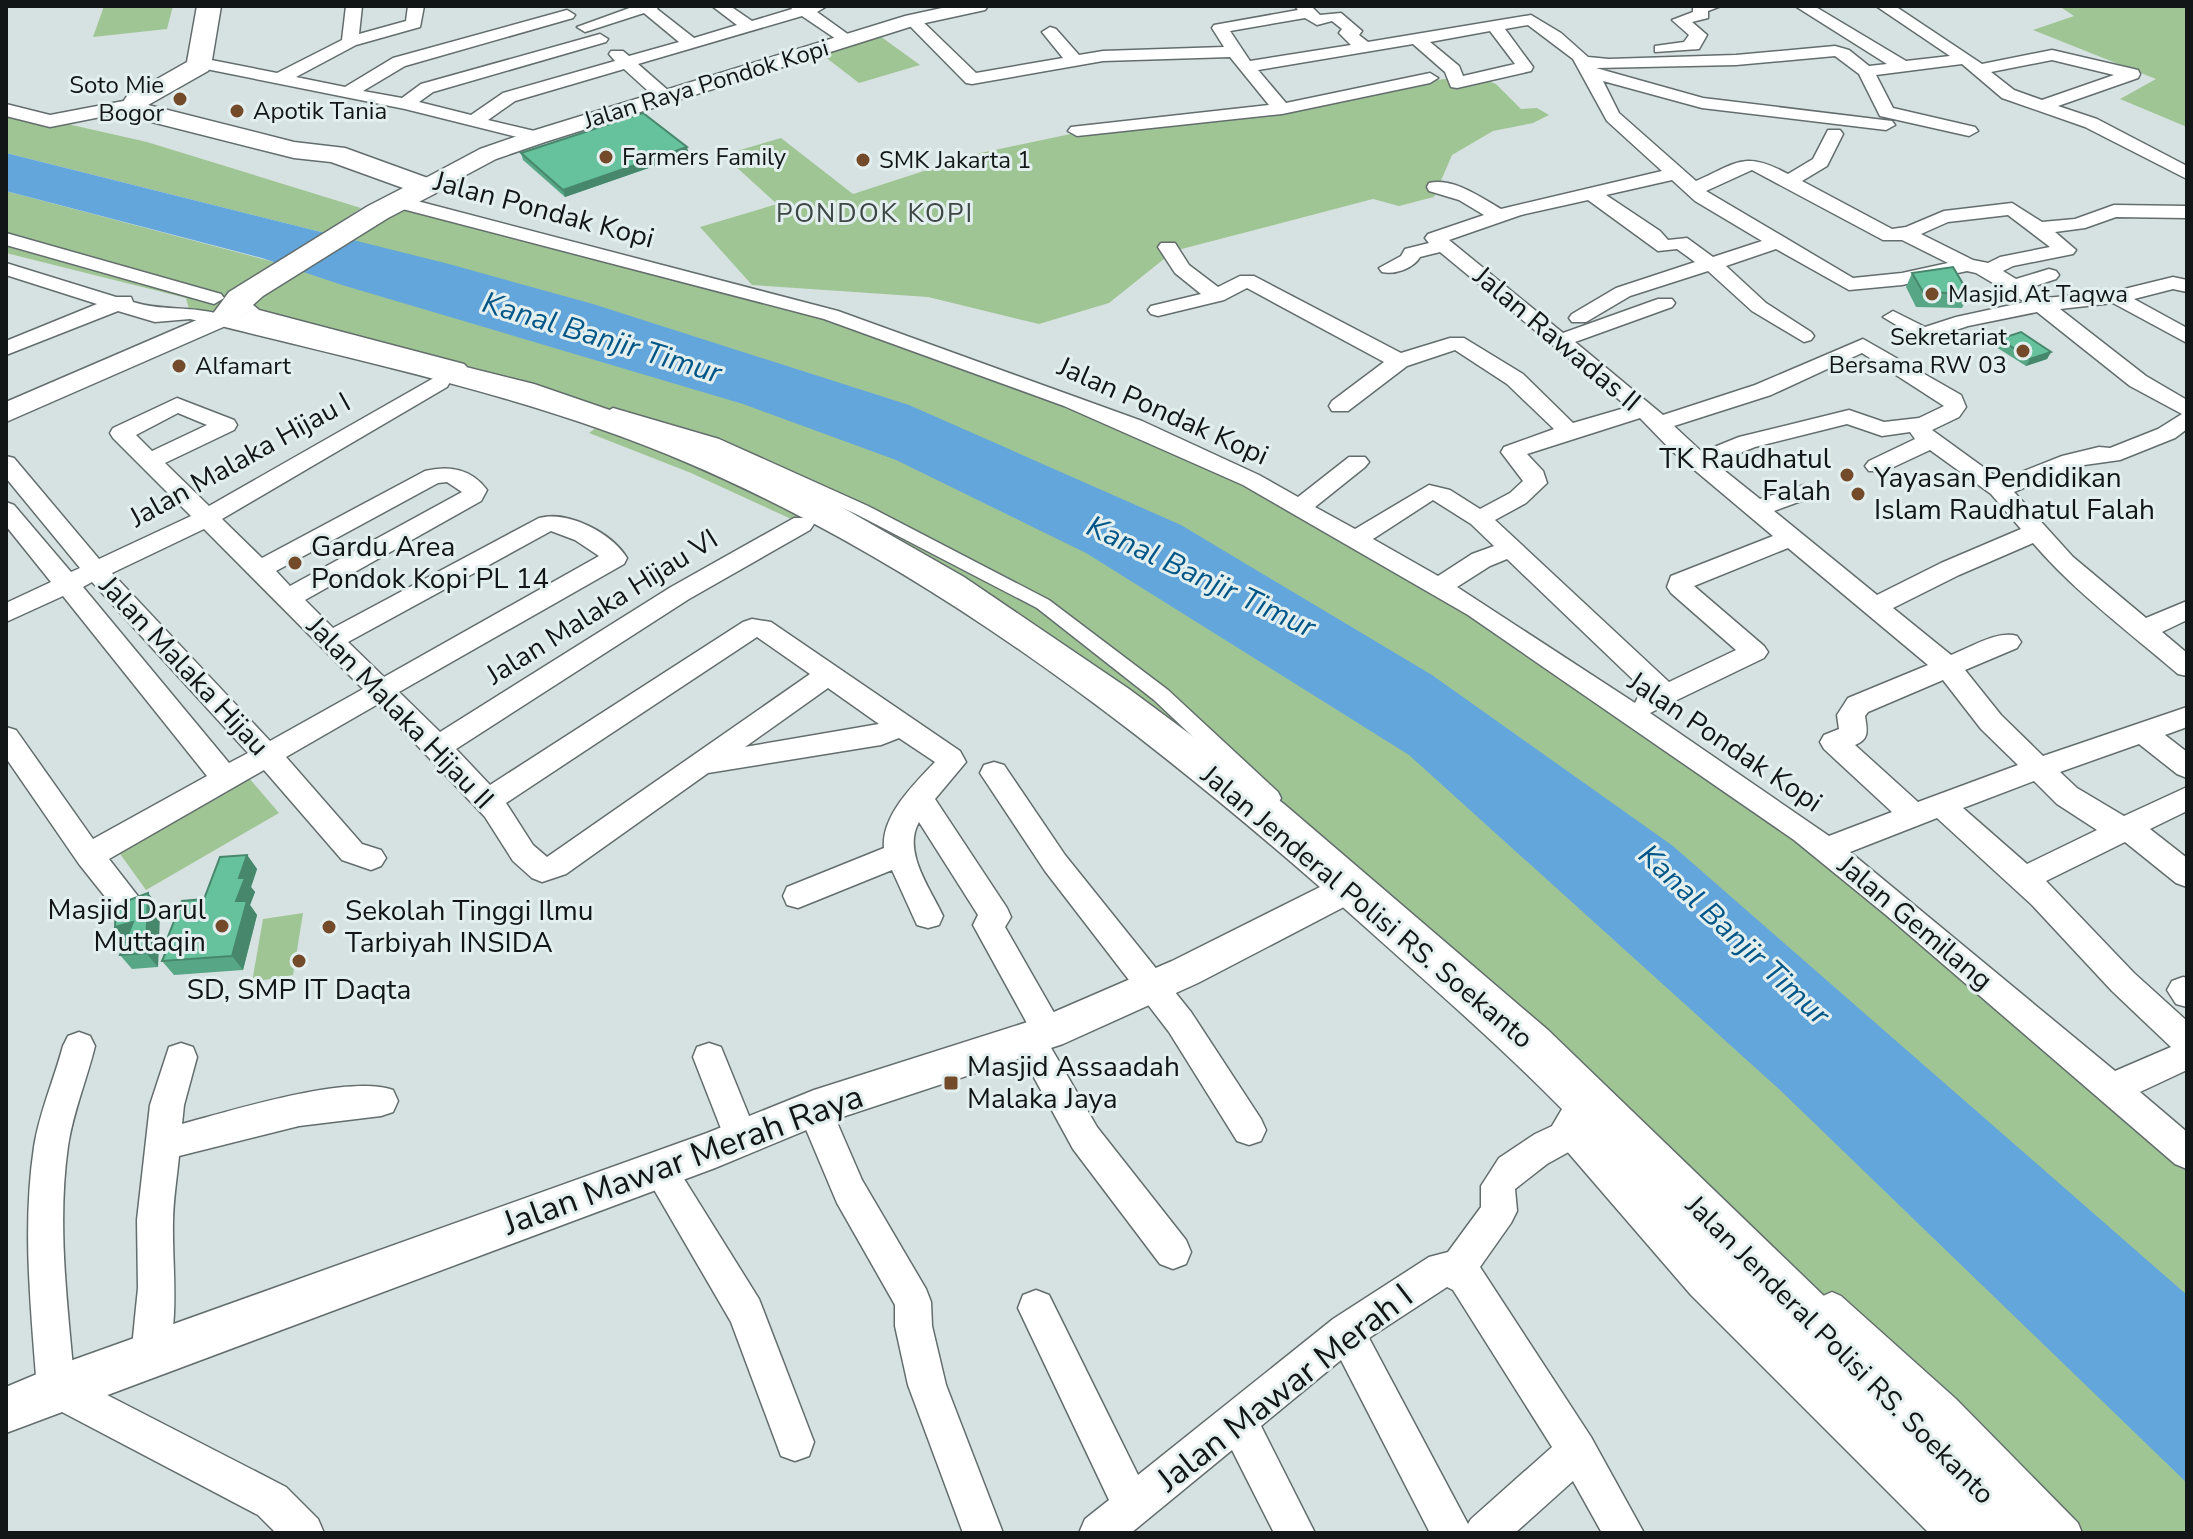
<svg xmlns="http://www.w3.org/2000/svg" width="2193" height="1539" viewBox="0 0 2193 1539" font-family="'Nunito Sans',sans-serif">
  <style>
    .green { fill: #a0c595 }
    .water { fill: #63a6dc }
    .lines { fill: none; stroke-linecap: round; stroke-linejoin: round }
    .pedestrian-casing { stroke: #636d6d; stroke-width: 3 }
    .minor-casing { stroke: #636d6d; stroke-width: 3 }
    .tertiary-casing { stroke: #636d6d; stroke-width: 3 }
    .secondary-casing { stroke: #636d6d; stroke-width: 3 }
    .primary-casing { stroke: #636d6d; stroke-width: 3 }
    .pedestrian { fill: #fff; fill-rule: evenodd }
    .minor { fill: #fff; fill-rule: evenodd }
    .tertiary { fill: #fff; fill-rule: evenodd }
    .secondary { fill: #fff; fill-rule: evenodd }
    .primary { fill: #fff; fill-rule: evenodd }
    .wall { fill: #57a786 }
    .shaded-wall { fill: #47886d }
    .building { fill: #65c29c; stroke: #47886d; stroke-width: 2 }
    .poi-dot { fill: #734b2a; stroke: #e3efee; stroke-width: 3 }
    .labels { text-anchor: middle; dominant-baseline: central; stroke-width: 6; stroke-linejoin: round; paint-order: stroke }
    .far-street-label { font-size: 24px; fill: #121616; stroke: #e3efee }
    .far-poi-label { font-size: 24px; fill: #121616; stroke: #e3efee; text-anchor: start }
    .far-quarter-label { font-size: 26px; letter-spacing: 2px; fill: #3d4746; stroke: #e3efee }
    .street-label { font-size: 28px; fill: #121616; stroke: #e3efee }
    .poi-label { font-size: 28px; fill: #121616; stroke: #e3efee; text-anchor: start }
    .water-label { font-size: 30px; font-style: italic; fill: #015688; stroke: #e3efee }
    .near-street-label { font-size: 34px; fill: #121616; stroke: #e3efee }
  </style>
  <rect width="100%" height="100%" fill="#d6e2e1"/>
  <g class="green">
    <polygon points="104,6 173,6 167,29 93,37"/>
    <polygon points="2059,6 2187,6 2187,127 2120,99 2156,79 2033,30 2074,16"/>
    <polygon points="880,36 920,65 859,83 820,53"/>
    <polygon points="1474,75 1496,84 1521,109 1537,108 1549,115 1533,123 1493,131 1452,155 1434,197 1399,206 1373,199 1174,251 1109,303 1039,324 928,297 752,285 700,227 777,204 723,155 781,138 853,194 976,154 1099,128 1277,113 1357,91"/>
    <polygon points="6,110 147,142 361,208 325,233 6,153"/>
    <polygon points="6,191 278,263 223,301 208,317 190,313 186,298 6,253"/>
    <polygon points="398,202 831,315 1134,426 1438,587 1804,832 2187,1154 2187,1533 2027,1533 1269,816 825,513 802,524 691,473 589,433 605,421 236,320 240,298"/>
    <polygon points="249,778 279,813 146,890 118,851"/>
    <polygon points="303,913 293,975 252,982 263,919"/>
  </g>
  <polygon class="water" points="6,153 449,264 593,304 909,405 1181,525 1432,675 1673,846 2187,1295 2187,1483 1781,1091 1409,755 1086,553 896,460 743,404 342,285 262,258 6,191"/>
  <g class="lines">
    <g class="pedestrian-casing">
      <g id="pedestrian">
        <polygon points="240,294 259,310 464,364 467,367 459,372 249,316 233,298"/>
        <polygon points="613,408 719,439 868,506 1049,600 1168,690 1278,792 1281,798 1278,804 1264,804 1154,700 1037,608 856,514 707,447 607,416 605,413"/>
        <polygon points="1832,1292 1841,1296 1956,1399 2078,1523 2082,1533 2048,1533 1936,1419 1823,1314 1819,1305 1823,1296"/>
      </g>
    </g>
    <g class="minor-casing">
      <g id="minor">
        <polygon points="346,6 362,6 359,34 406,21 408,6 424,6 420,27 356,45 296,77 345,87 393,58 567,10 575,15 573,18 405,66 363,91 402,98 421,84 600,34 608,39 606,42 433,92 419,102 471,115 503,93 615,61 609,54 611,51 623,51 629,56 679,42 644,13 585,32 577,27 635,6 659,6 657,9 694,38 737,25 712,6 730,6 752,21 792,9 790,6 827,6 817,12 856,40 854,43 842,43 802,16 638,64 670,92 673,96 670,100 658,100 624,69 515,101 488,120 543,133 546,137 537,142 405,109 201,68 193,63 201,58 277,73 342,40"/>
        <path d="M1295,6H1311L1320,15L1341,13L1362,31L1359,35L1368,42L1531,15L1561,33L1588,57L1609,59L1736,55L1835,46L1849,50L1869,66L1887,64L1795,6H1814L1906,61L1950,56L1876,6H1895L1982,64L2052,50L2138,70L2140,74L2138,78L2058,106L2097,119L2187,166V179L2085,127L2002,98L1962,64L1876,75L1893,108L1975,127L1978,131L1969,136L1880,116L1859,74L1835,56L1736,65L1596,68L1703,98L1892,121L1895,125L1886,130L1702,108L1603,81L1619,113L1696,181C1737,163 1744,150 1788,174L1813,159L1828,130H1840L1843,134L1827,166L1802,181L1892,229L1906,227L1944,211L2012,203L2042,222L2075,219L2114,205L2187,206V218L2116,217L2085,228L2055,232L2076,250L2073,254L2013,266L2003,271L2016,279L2049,269L2056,271L2059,275L2056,279L2032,287L2046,298L2116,291L2173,277L2187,280V292L2173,289L2134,299L2187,328V343L2113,303L2060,309L2146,376L2187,400V429L2175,438L2120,460L2077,466L2014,492L2073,557L2146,618L2187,601V620L2162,632L2187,653V676L2178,674C2129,632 2075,592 2033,543L1959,575L1893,608L1951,655C1970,648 1997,630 2017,636L2021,642L2017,648L1965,670L2001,715L2043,756L2187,707V727L2165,735L2187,752V778L2177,774L2139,744L2060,772L2077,788L2124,816L2187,787V811L2150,829L2187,858V887L2176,883L2125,842L2046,881L2134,973L2187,1021V1070L2140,1092L2187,1132V1169L2175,1164L1886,915L1794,840L1468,615L1243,485L1064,406L824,319L391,206L389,202L398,196L838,311L1142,421L1259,475L1298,497L1349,457H1365L1369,462L1365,467L1315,507L1355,529L1429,485L1450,490L1480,509L1510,493L1523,481L1501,452L1504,447L1554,429L1507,384L1455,350L1407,366L1348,411H1332L1329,406L1332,401L1384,362L1247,288L1224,300L1158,316L1151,314L1148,310L1151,306L1201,294L1175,273L1158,247L1161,243H1175L1189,265L1218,287L1240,276H1254L1401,353L1450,338H1464L1523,374L1573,423L1628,407L1440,252L1420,257C1414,268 1395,275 1382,272L1379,268L1401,256L1405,249L1429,243L1425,238L1428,234L1484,215L1459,200L1429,191L1427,187L1429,183C1453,177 1482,198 1501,209L1662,171L1607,121L1573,59L1528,25L1505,29L1533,67L1531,71L1457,88L1451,87L1445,72L1413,44L1258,70L1286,103L1430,73L1438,78L1430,83L1282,114L1077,136L1068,131L1071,127L1269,105L1230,57L1103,61L972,84L966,83L904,20L906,17H918L976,73L1063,58L1042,32L1050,27L1056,29L1079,55L1103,51L1224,47L1212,28L1214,25L1298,10ZM1305,18L1317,25L1332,21L1342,29L1339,33L1351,45L1250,61L1230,31ZM1490,31L1515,64L1463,76L1459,66L1430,42ZM2052,60L2114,75L2042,100L2014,90L1991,72ZM1752,170L1883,240H1902L1948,263L1902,273L1853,278L1706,191ZM1672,180L1695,201L1762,241L1713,257L1687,238L1668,240L1660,231L1606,195ZM1588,200L1658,251L1677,249L1695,262L1616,288L1572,314L1569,318L1572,322H1586L1630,296L1708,271L1752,311L1804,342L1811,340L1814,336L1811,332L1766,303L1726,266L1776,249L1849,290L1902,285L1967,271L1976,273L2025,302L1956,317L1925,327L1893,311L1883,317L1923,341L1968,326L2037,312L2130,386L2182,414L2158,429L2110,448L2099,447L2062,456L2001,480L1932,430L1959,417L1966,407L1961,395L1863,339L1755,385L1663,415L1575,342L1672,307L1675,303L1672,299H1658L1563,333L1449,240L1521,215ZM2008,215L2050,247L2000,257L1988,263L1973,260L1921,234L1948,222ZM1862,353L1944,406L1919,418L1884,422L1849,410L1739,437L1702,452L1674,426L1771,395ZM1640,418L1672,451L1773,536L1671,576L1667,587L1671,593L1736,650L1669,682L1495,520L1526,503L1547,483L1543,471L1527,454ZM1847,424L1882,436L1910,432L1915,439L1869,461L1865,466L1869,471H1885L1930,450L1991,494L2021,529L1941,563L1877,595L1774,511L1812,497L1816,492L1812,487L1804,485L1760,499L1715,463L1755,447ZM1433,500L1471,524L1494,546L1472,554L1438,576L1373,539ZM1788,548L1928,665L1848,698L1837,715L1839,729L1824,735L1820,742L1824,749L1892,812L1829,836L1650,713L1764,658L1768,652L1764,646L1694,586ZM1507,559L1647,693L1638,697L1635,703L1457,587L1490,566ZM1943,680L1981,729L2018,765L1918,802L1855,745C1870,739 1867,730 1865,716L1868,712ZM2034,781L2057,804L2097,830L2027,864L1963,808ZM1937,818L2032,905L2112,991L2171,1047L2115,1071L1850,852Z"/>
        <polygon points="1693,6 1721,6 1708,11 1708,18 1692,22 1707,35 1699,49 1655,52 1655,46 1684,42 1689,35 1672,20 1693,12"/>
        <polygon points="6,233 221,294 224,298 214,304 6,245"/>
        <path d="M6,263L116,297H131L133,302C161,311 187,306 215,313L218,317L208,323L190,319L155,322L118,311L6,355V341L97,304L6,275Z"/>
        <path d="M439,375L447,377L450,382L447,387L222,519L262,558L425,471C449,465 472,469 487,490L481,501L305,600L333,628L539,518C568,510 612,533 627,558L624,564L399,692L440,732L671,587L794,518H810L814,524L810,530L689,599L456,749L490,785L743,622L752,619L771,622L960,751L966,762L935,799L1007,908L1011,917L1005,927L1065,1032L1060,1042L1050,1046L1097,1127L1186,1240L1191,1252L1186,1264L1173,1269L1160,1264L1073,1149L1013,1039L1018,1029L1028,1025L973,925L978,915L919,822C902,851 930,888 943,916L939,925L928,928L917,925L892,870L798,908L787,905L783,896L787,887L884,848C881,816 914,784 935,762L899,738L881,745L708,773L566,874L542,882L532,878L513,861L485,817L378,704L286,757L362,844L381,850L386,858L381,866L371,870L342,860L264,770L109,859L144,904L140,913L129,916L118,913L79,864L6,758V727L16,730L93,839L207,776L63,596L6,622V603L51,582L6,526V502L14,505L71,572L80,568L6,478V456L14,458L99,559L191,516L113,438L110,433L113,428L177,398L234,420L237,425L234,430L165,463L209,506ZM178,413L207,425L152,451L136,435ZM447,482L462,492L290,586L276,571L438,483ZM204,529L363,689L270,741L112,573ZM551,531L575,540L599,556L384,677L348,642ZM92,582L248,753L229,763L83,587ZM757,637L810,674L547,857L533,845L506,803ZM828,688L879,724L745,747Z"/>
        <polygon points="994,762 1004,765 1065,855 1191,1012 1261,1119 1266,1130 1261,1141 1249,1145 1237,1141 1169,1032 1045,871 980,773 984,765"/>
        <polygon points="2183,977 2187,978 2187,1007 2176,1004 2167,990 2172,981"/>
        <path d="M79,1032L90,1036L95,1046C87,1079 73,1112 68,1146C57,1223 67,1301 74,1378L286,1487L318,1519L324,1533H276L258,1515L43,1402L37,1389C31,1309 22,1227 34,1147C39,1113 54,1080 63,1046L68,1036Z"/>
        <path d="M181,1043L193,1047L197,1057L184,1105L182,1124C230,1111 348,1074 393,1090L398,1101L393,1112L381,1116L299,1126L179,1156C177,1178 173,1201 173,1223C172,1268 181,1328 163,1370L150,1376L137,1370L131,1357L138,1288L137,1220L150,1105L169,1047Z"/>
        <polygon points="709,1043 721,1047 758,1138 753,1149 741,1154 729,1149 693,1057 697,1047"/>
        <polygon points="814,1093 826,1097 862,1180 926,1289 931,1302 932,1326 946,1385 1003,1533 963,1533 908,1385 895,1326 895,1305 837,1203 797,1108 802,1097"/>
        <path d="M1580,1113L1592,1117L1597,1128L1592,1139L1547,1164L1515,1189L1517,1211L1511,1223L1480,1267L1591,1437L1644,1533H1602L1573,1481L1515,1533H1430L1341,1360L1261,1426L1315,1533H1274L1232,1450L1131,1533H1079L1085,1519L1109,1500L1018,1308L1023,1295L1036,1290L1049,1295L1138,1475L1333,1319L1429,1257L1448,1252L1481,1207V1186L1499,1158L1535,1134ZM1447,1287L1453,1290L1552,1447L1471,1519L1468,1524L1369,1338Z"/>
        <polygon points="659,1153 671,1158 759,1299 814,1442 809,1456 795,1461 781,1456 731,1322 642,1169 647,1158"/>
      </g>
    </g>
    <g class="tertiary-casing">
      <g id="tertiary">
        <polygon points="951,6 988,6 985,10 916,25 545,142 496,159 434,192 418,192 415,187 418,182 480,149 529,132 905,16"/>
        <polygon points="134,99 141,101 144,105 141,109 50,127 6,116 6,104 50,115"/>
        <polygon points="1350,872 1363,877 1368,887 1363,897 1198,983 1063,1044 821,1124 715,1168 6,1433 6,1387 56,1366 707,1133 814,1090 1040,1018 1172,961"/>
      </g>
    </g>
    <g class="secondary-casing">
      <polygon id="secondary" points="227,307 237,309 241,315 237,321 6,422 6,402"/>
    </g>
    <g class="primary-casing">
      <path id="primary" d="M197,6H221L211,66L208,71L148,105L294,142L345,148L436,181L440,187L436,193L388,218L263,296L245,312L534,384L627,416L711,447L838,505L964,577L1129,689L1284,804L1548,1030L2048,1512L2057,1533H1929L1691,1295L1559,1142L1552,1126L1562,1109C1499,1045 1431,986 1364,926C1161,745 940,571 688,463C539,399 381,366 225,327L212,315L229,292L368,206L403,188L331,162L294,158L128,116L121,105L127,96L187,62Z"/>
    </g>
    <use href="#pedestrian" class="pedestrian"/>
    <use href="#minor" class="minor"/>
    <use href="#tertiary" class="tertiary"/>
    <use href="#secondary" class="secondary"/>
    <use href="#primary" class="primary"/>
  </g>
  <g class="wall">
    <polygon points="521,153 689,154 565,197 523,160"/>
    <polygon points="1912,273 1969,294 1962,308 1916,307 1906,287"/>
    <polygon points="2000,339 2051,352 2047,359 2026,366 1996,347"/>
    <polygon points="247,855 257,869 251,887 255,892 250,905 257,915 243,970 174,975 162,961 164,955 162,952 204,899"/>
    <polygon points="148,893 160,908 158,967 132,969 120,955 126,940 115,927"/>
  </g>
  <g class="shaded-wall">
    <polygon points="687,147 689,154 565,197 563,190"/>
    <polygon points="2051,352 2047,359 2026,366 2030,359"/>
    <polygon points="247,855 257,869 251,887 255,892 250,905 257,915 243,970 232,956 239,878"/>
    <polygon points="148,893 160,908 158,967 146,953"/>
    <polygon points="133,922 127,941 115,927"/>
  </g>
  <g class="building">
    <polygon points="643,113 687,147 563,190 521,153"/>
    <polygon points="1953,267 1969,294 1923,292 1912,273"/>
    <polygon points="2021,332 2051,352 2030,359 2000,339"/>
    <polygon points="247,855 239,878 245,878 236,901 247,901 232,956 162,961 166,952 162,952 182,901 204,899 220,857"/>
    <polygon points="148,893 146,953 120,955 133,922 115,927 116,905"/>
  </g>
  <g class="poi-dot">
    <circle cx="180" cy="99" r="8"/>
    <circle cx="237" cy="111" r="8"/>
    <circle cx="606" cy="157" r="8"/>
    <circle cx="863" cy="160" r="8"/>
    <circle cx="1932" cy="294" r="8"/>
    <circle cx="2023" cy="351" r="8"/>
    <circle cx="179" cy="366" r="8"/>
    <circle cx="1847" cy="475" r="8"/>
    <circle cx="1858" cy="494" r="8"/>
    <circle cx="295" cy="563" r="8"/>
    <circle cx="222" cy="926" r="8"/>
    <circle cx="329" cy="927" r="8"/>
    <circle cx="299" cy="961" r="8"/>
    <rect x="943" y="1075" width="16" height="16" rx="4"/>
  </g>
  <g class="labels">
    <g class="far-street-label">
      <text transform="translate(706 84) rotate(-17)">Jalan Raya Pondok Kopi</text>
    </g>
    <g class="far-poi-label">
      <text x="164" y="85" text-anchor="end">Soto Mie<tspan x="164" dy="28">Bogor</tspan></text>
      <text x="253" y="111">Apotik Tania</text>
      <text x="622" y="157">Farmers Family</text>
      <text x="879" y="160">SMK Jakarta 1</text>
      <text x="1948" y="294">Masjid At Taqwa</text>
      <text x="2007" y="337" text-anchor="end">Sekretariat<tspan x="2007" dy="28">Bersama RW 03</tspan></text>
      <text x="195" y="366">Alfamart</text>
    </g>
    <g class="far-quarter-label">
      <text x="875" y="213">PONDOK KOPI</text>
    </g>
    <g class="street-label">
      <text transform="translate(544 210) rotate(15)">Jalan Pondak Kopi</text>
      <text transform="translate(1557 339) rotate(40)">Jalan Rawadas II</text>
      <text transform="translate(1163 411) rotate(24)">Jalan Pondak Kopi</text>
      <text transform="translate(240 460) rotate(-29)">Jalan Malaka Hijau I</text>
      <text transform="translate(602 607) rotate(-32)">Jalan Malaka Hijau VI</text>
      <text transform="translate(184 666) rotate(47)">Jalan Malaka Hijau</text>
      <text transform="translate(400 713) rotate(46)">Jalan Malaka Hijau II</text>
      <text transform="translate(1725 742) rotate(34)">Jalan Pondak Kopi</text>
      <text transform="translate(1367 907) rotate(40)">Jalan Jenderal Polisi RS. Soekanto</text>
      <text transform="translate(1915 923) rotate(40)">Jalan Gemilang</text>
      <text transform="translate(1840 1350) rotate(45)">Jalan Jenderal Polisi RS. Soekanto</text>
    </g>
    <g class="poi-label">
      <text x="1831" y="459" text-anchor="end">TK Raudhatul<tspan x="1831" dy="32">Falah</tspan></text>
      <text x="1874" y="478">Yayasan Pendidikan<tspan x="1874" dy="32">Islam Raudhatul Falah</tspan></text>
      <text x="311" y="547">Gardu Area<tspan x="311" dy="32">Pondok Kopi PL 14</tspan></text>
      <text x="206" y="910" text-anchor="end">Masjid Darul<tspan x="206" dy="32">Muttaqin</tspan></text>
      <text x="345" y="911">Sekolah Tinggi Ilmu<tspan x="345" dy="32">Tarbiyah INSIDA</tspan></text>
      <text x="299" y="990" text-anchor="middle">SD, SMP IT Daqta</text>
      <text x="967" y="1067">Masjid Assaadah<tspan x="967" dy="32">Malaka Jaya</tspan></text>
    </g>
    <g class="water-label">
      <text transform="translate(602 338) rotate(17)">Kanal Banjir Timur</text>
      <text transform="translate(1201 577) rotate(25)">Kanal Banjir Timur</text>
      <text transform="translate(1734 935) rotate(43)">Kanal Banjir Timur</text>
    </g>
    <g class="near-street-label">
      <text transform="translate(683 1160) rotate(-20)">Jalan Mawar Merah Raya</text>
      <text transform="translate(1285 1388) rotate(-38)">Jalan Mawar Merah I</text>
    </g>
  </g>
  <rect width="2193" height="1539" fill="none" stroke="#121616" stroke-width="16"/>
</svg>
